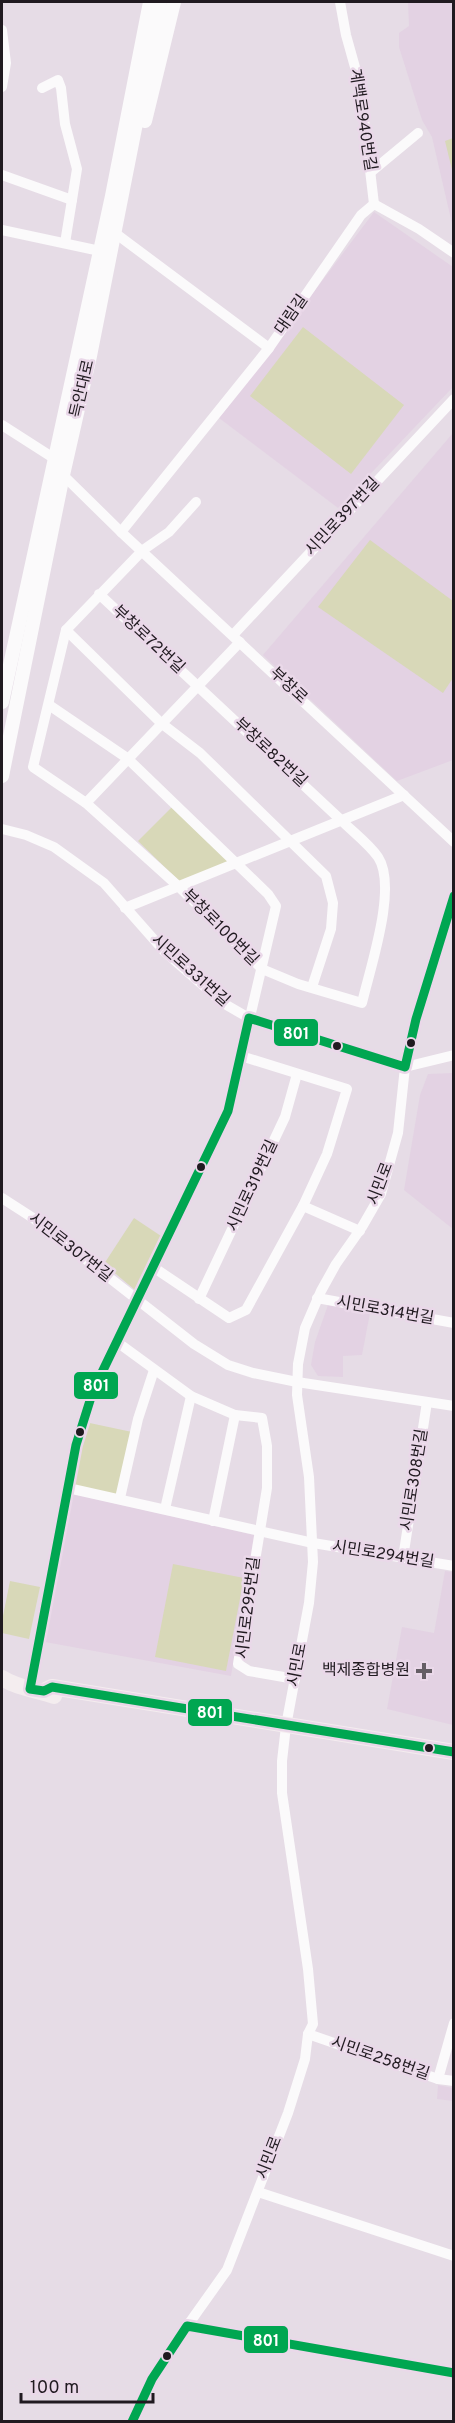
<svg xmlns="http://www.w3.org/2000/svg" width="455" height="2423" viewBox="0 0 455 2423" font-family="Overpass,'Noto Sans KR',sans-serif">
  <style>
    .built { fill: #e3d2e3 }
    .green { fill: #d8d8b8 }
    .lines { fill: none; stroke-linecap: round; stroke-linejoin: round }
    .minor { stroke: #fbfafb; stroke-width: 10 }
    .tertiary { stroke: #fbfafb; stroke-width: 14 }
    .primary { stroke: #f4edef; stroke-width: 16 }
    .bus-1-casing { stroke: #ead8e9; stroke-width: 14 }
    .bus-1 { stroke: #00a651; stroke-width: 9 }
    .bus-dot { fill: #201a20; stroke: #ead8e9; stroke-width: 2 }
    .poi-dot { fill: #655e65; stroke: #ead8e9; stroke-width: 2 }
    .labels { text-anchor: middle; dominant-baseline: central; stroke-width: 5; stroke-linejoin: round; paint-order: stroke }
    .street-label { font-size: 16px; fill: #201a20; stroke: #ead8e9 }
    .poi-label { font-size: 16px; fill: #201a20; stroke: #ead8e9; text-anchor: end }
    .line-badge { stroke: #ead8e9; stroke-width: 2 }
    .badge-label { font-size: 16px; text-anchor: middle; font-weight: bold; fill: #fff }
  </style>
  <rect width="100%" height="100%" fill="#e6dce6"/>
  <g class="built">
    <polygon points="408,2 453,2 453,228 432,137 422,120 399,47 399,33 409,26"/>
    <polygon points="374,212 453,267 453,387 338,508 219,418"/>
    <polygon points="453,433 453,760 397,781 263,655"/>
    <polygon points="453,1073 453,1229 404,1190 420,1095 428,1074"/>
    <polygon points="328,1305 370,1313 362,1355 343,1356 343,1377 318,1376 311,1365 315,1342"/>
    <polygon points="73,1494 254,1535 231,1676 45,1642"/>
    <polygon points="445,1571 453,1572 453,1725 387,1709 402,1627 434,1633"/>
    <polygon points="438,2085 453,2088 453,2101 437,2099"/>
  </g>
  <g class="green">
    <polygon points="453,138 454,138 453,174 445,141"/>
    <polygon points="303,327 404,405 351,474 250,396"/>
    <polygon points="370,540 453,601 453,678 443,693 318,607"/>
    <polygon points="173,806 229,861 180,882 138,841"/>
    <polygon points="134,1218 161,1236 135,1290 104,1264"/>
    <polygon points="85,1422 132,1432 117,1495 72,1485"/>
    <polygon points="173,1564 244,1578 226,1671 155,1657"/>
    <polygon points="10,1581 40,1587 29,1639 2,1633 2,1621"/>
  </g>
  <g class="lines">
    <g class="minor">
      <polyline points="340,2 346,35 360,85 374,204"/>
      <polyline points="2,30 6,63 2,87"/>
      <polyline points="42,88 58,80 61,88 65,124 77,169 65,243"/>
      <polyline points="371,172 418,133"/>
      <polyline points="2,175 72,200"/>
      <polyline points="2,230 100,251"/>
      <polyline points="115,233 269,348"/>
      <polyline points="2,425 55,459 63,475 121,532 454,842"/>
      <polyline points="121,532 269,348 361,215 374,204 419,229 454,253"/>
      <path d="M99,594L342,821C353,832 369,844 378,857C398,887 370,968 362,1003L298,984L262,969L178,886L86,803L33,767L66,630L143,550L169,532L196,502"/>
      <polyline points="66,630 161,723 200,753 326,876 333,903 331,929 312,987"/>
      <polyline points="233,635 454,399"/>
      <polyline points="86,803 240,642"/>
      <polyline points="2,829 26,835 54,847 104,883 164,951 223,1003 249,1018 405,1067"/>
      <polyline points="125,908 404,795"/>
      <polyline points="405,1067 454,1055"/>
      <polyline points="2,1198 33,1218 194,1344 228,1365 253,1373 297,1382 454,1406"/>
      <polyline points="303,1206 360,1231"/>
      <polyline points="153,1267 229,1318 246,1310 303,1206 327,1154 347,1089 241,1056"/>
      <polyline points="317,1298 454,1323"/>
      <polyline points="199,1299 285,1117 297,1074"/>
      <polyline points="117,1342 191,1396 235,1415 262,1418 267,1446 267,1488 238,1664 249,1671 295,1679"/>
      <polyline points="68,1488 313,1543 454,1566"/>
      <polyline points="120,1498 138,1419 154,1370"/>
      <polyline points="165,1509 191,1396"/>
      <polyline points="213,1521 235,1415"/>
      <polyline points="403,1558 427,1402"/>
      <polyline points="30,1689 76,1445 93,1391 228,1111 276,906 268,894 127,758 49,705"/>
      <polyline points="308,2034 438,2079 454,2081"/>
      <polyline points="438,2079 454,2023"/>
      <polyline points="258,2192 454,2256"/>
      <polyline points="187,2326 454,2373"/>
      <polyline points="132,2422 152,2379 163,2360 227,2270 288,2113 305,2059 308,2034 313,2024 308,1969 282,1793 282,1761 286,1726 309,1603 313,1562 309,1477 297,1395 298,1364 305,1328 321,1291 336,1264 362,1227 381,1194 398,1133 405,1067 416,1019 454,894"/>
    </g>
    <g class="tertiary">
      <polyline points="145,121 174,2"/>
      <polyline points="2,702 112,196 150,2"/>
      <polyline points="2,776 63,475 90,356 160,2"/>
    </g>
    <g class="primary">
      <path d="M2,1678C17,1688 37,1690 54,1696"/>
      <polyline points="44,1691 52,1687 454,1752"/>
    </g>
    <g class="bus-1-casing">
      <g id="bus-1">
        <polyline points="454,896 416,1019 405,1067 249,1018 228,1111 93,1391 76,1445 30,1689 44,1691 52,1687 454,1752"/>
        <polyline points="132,2422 152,2379 187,2326 454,2373"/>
      </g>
    </g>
    <use href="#bus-1" class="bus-1"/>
  </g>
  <g class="bus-dot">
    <circle cx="411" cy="1043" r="5"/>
    <circle cx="337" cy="1046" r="5"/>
    <circle cx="201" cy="1167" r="5"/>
    <circle cx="80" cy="1432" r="5"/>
    <circle cx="429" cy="1748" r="5"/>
    <circle cx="167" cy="2356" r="5"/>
  </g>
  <path class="poi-dot" d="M421 1662h6v6h6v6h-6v6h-6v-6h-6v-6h6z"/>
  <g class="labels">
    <g class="street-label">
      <text transform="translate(362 120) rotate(81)">계백로940번길</text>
      <text transform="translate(292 315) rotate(-55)">대림길</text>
      <text transform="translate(83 389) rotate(-77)">득안대로</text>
      <text transform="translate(343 517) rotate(-47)">시민로397번길</text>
      <text transform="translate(148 640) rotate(43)">부창로72번길</text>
      <text transform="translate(288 686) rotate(43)">부창로</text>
      <text transform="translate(270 753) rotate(43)">부창로82번길</text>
      <text transform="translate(220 928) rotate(45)">부창로100번길</text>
      <text transform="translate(190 971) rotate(42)">시민로331번길</text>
      <text transform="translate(381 1184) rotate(-69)">시민로</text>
      <text transform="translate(253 1186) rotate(-65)">시민로319번길</text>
      <text transform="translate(70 1248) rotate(38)">시민로307번길</text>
      <text transform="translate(385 1311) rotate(10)">시민로314번길</text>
      <text transform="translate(415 1480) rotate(-81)">시민로308번길</text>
      <text transform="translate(383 1555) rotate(9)">시민로294번길</text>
      <text transform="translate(249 1608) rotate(-83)">시민로295번길</text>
      <text transform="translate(298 1665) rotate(-79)">시민로</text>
      <text transform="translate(380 2059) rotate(19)">시민로258번길</text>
      <text transform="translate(270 2158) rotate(-69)">시민로</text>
    </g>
    <g class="poi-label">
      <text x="410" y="1671">백제종합병원</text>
    </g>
  </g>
  <g class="line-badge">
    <rect x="273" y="1018" width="46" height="29" rx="6" fill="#00a651"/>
    <rect x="73" y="1371" width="46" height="29" rx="6" fill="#00a651"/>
    <rect x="187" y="1698" width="46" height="29" rx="6" fill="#00a651"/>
    <rect x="243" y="2325" width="46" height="29" rx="6" fill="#00a651"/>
  </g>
  <g class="badge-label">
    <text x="296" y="1039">801</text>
    <text x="96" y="1391">801</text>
    <text x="210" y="1718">801</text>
    <text x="266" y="2346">801</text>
  </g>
  <rect width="455" height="2423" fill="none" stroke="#201a20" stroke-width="6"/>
  <path d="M21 2393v9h132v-9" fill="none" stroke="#201a20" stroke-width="3"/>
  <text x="30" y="2393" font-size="18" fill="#201a20" stroke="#ead8e9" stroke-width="4.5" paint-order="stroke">100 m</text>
</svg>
